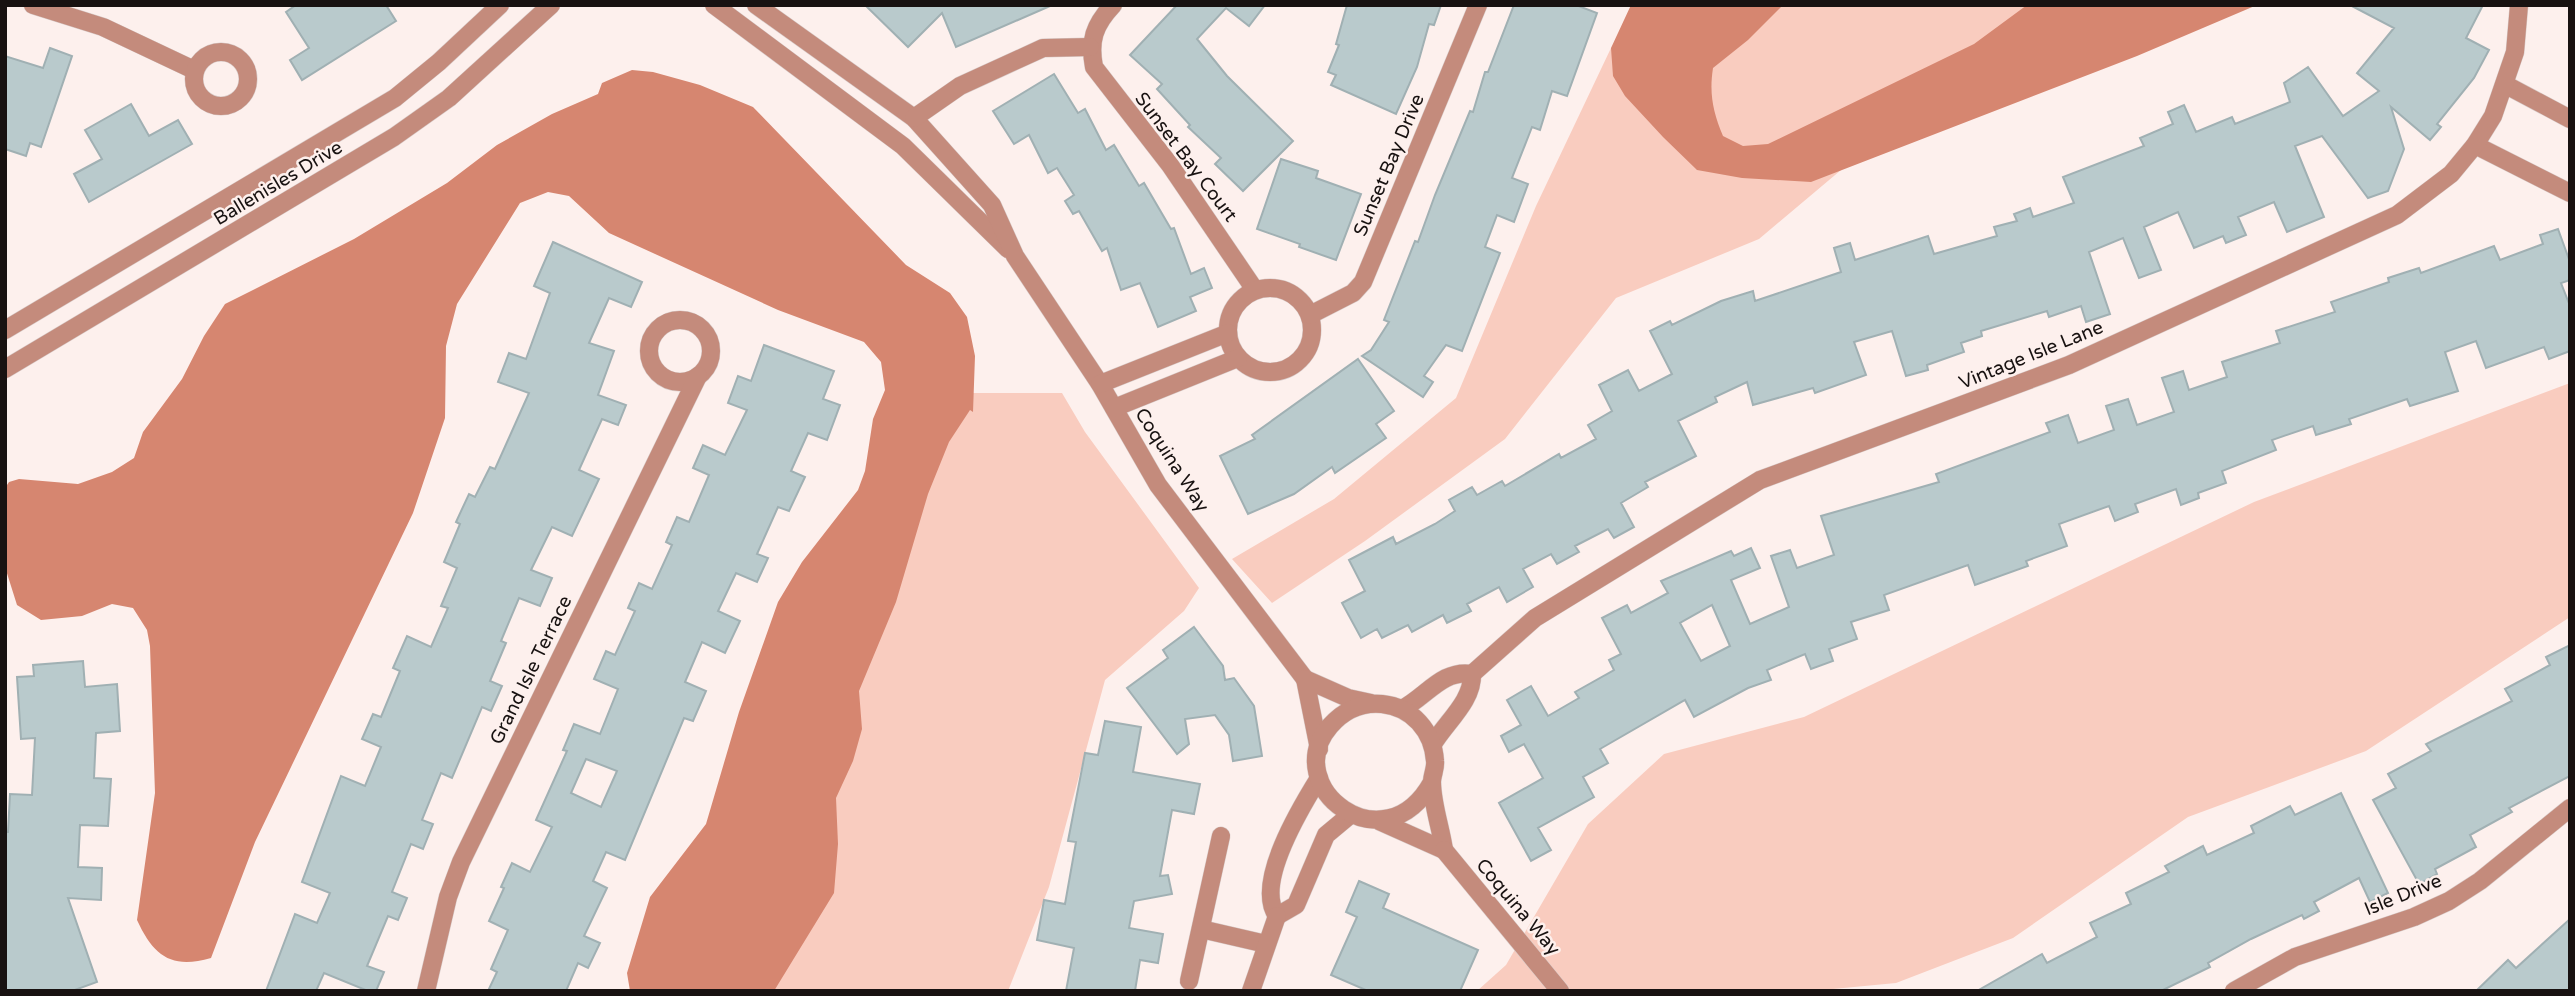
<svg xmlns="http://www.w3.org/2000/svg" width="2575" height="996" viewBox="0 0 2575 996" font-family="'Varela Round',sans-serif">
  <style>
    .green { fill: #f9ccbf }
    .water { fill: #d68670 }
    .building { fill: #b9cacc; stroke: #a0b0b3; stroke-width: 2; fill-rule: evenodd }
    .lines { fill: none; stroke-linecap: round; stroke-linejoin: round }
    .minor-casing { stroke: #d8ccca; stroke-width: 19 }
    .minor { stroke: #c48b7c; stroke-width: 18 }
    .labels { text-anchor: middle; dominant-baseline: central; stroke-width: 5; stroke-linejoin: round; paint-order: stroke }
    .street-label { font-size: 19px; fill: #181211; stroke: #fdf0ed }
  </style>
  <rect width="100%" height="100%" fill="#fdf0ed"/>
  <g class="green">
    <polygon points="1697,5 2048,5 1948,80 1759,239 1616,298 1505,439 1365,541 1272,603 1232,559 1334,499 1456,398 1536,206 1611,48"/>
    <polygon points="2570,383 2570,617 2366,751 2188,817 2013,938 1896,983 1812,991 1477,991 1506,965 1588,824 1664,754 1804,717 2254,502"/>
    <polygon points="956,393 1062,393 1085,432 1199,588 1184,611 1105,680 1049,887 1008,991 695,991"/>
  </g>
  <g class="water">
    <path d="M1631,5H1783L1748,40L1713,68C1709,94 1713,112 1723,136L1743,146L1768,144L1974,44L2027,5H2257L2137,56L1811,182L1742,178L1697,170L1663,137L1625,96L1613,76L1611,48Z"/>
    <path d="M632,70L653,72L700,85L753,107L906,265L950,293L967,317L975,356L973,412L970,410L949,442L928,494L896,602L859,691L862,729L853,761L836,798L838,844L834,893L774,991H630L627,973L650,897L706,824L739,712L778,602L802,562L858,490L865,471L873,419L885,390L881,362L864,342L778,310L609,233L569,196L548,192L520,203L457,304L446,346L445,418L413,513L255,842L211,958C172,969 154,957 137,920L155,793L150,646L147,630L133,608L112,604L82,616L41,620L17,605L5,567V488L9,482L19,479L78,484L112,472L134,458L143,432L182,379L204,336L225,304L354,239L447,183L497,145L552,114L598,94L602,83Z"/>
  </g>
  <g class="building">
    <polygon points="296,5 386,5 396,21 302,80 290,60 309,48 286,12"/>
    <polygon points="865,5 1050,5 1050,6 956,47 942,13 908,47"/>
    <polygon points="1177,5 1265,5 1249,26 1226,8 1197,39 1227,76 1293,141 1243,191 1215,164 1221,158 1188,127 1190,125 1157,89 1162,84 1130,55"/>
    <polygon points="1347,5 1441,5 1434,25 1429,24 1417,67 1396,114 1331,85 1336,75 1328,72 1339,45 1336,44"/>
    <polygon points="1514,5 1576,5 1597,13 1567,96 1552,91 1540,130 1532,127 1512,178 1528,184 1514,222 1497,215 1485,247 1500,253 1462,351 1446,345 1424,376 1433,382 1423,397 1362,356 1371,350 1389,322 1384,320 1415,241 1418,242 1435,195 1470,111 1473,112 1485,72 1488,72"/>
    <polygon points="2350,5 2483,5 2466,38 2489,50 2474,78 2437,124 2441,127 2430,140 2391,107 2404,149 2388,191 2368,198 2322,136 2295,146 2324,217 2287,232 2274,202 2238,217 2246,235 2226,243 2223,236 2194,248 2178,212 2144,227 2161,270 2139,278 2123,238 2089,252 2110,314 2086,322 2081,306 2049,317 2047,311 1981,331 1982,336 1961,343 1964,352 1927,365 1928,370 1906,376 1892,331 1854,342 1866,375 1815,393 1813,388 1753,405 1747,382 1715,397 1717,402 1678,421 1696,456 1645,482 1648,487 1621,503 1634,527 1614,538 1608,529 1575,546 1579,552 1557,564 1551,554 1523,569 1533,587 1507,602 1499,587 1467,604 1471,611 1447,623 1443,615 1412,632 1408,625 1382,638 1377,629 1361,638 1342,603 1365,591 1349,560 1393,537 1396,544 1435,524 1455,511 1449,500 1472,487 1477,495 1502,481 1505,486 1559,454 1561,458 1596,439 1588,425 1612,411 1599,385 1628,370 1639,391 1672,374 1650,331 1670,321 1672,325 1721,301 1753,291 1755,301 1841,272 1834,248 1850,243 1855,260 1928,236 1934,254 1997,236 1994,227 2017,221 2014,214 2030,208 2033,217 2074,203 2063,177 2144,146 2140,138 2173,124 2168,112 2184,105 2196,132 2232,117 2235,124 2290,102 2284,83 2308,67 2343,116 2379,91 2357,73 2394,28"/>
    <polygon points="50,48 72,56 41,147 30,143 26,156 5,149 5,56 43,68"/>
    <polygon points="1054,74 1078,113 1085,109 1106,150 1114,145 1139,186 1144,183 1171,229 1174,228 1191,274 1204,268 1212,288 1190,297 1196,311 1158,327 1140,283 1121,290 1107,248 1102,251 1079,211 1073,214 1065,201 1074,195 1057,168 1048,173 1029,135 1014,144 993,111"/>
    <polygon points="131,104 149,136 178,120 192,144 89,202 74,174 102,159 85,130"/>
    <polygon points="1281,159 1318,171 1316,178 1361,194 1336,260 1299,247 1300,244 1257,229"/>
    <path d="M2558,229L2570,262V280L2561,283L2570,306V351L2549,359L2544,347L2486,368L2476,341L2445,352L2458,391L2410,406L2407,399L2349,419L2351,424L2316,435L2313,426L2272,440L2276,450L2222,471L2226,483L2198,493L2199,498L2181,505L2176,489L2135,504L2138,512L2115,521L2109,506L2059,524L2067,546L2026,561L2028,566L1975,585L1968,565L1884,595L1889,610L1851,622L1857,639L1829,649L1833,661L1811,669L1805,654L1767,670L1771,680L1748,688L1694,717L1685,700L1600,749L1608,763L1583,777L1594,797L1538,828L1551,850L1531,861L1499,803L1543,778L1524,744L1509,752L1501,736L1521,725L1507,700L1531,686L1548,716L1579,698L1575,692L1614,670L1609,660L1621,654L1602,618L1627,605L1631,613L1668,593L1661,581L1731,551L1734,556L1751,548L1760,568L1731,580L1750,624L1789,607L1771,556L1790,550L1797,568L1834,555L1821,516L1939,482L1936,474L2050,432L2046,423L2068,415L2078,443L2114,430L2106,406L2128,399L2137,425L2174,412L2162,378L2183,371L2189,390L2227,377L2222,362L2280,343L2276,331L2335,312L2331,302L2389,282L2388,278L2419,268L2421,273L2494,246L2500,260L2543,244L2540,235ZM1712,605L1730,646L1701,661L1680,623Z"/>
    <polygon points="553,242 642,282 631,307 609,298 589,343 614,351 598,395 626,405 618,425 602,419 579,470 599,479 572,536 552,527 531,570 552,578 540,606 519,598 501,641 506,643 490,681 502,686 491,711 482,707 452,778 441,773 422,820 433,824 423,849 411,844 392,892 407,898 398,920 388,916 367,966 384,972 376,991 368,991 324,973 316,991 266,991 295,914 317,923 330,893 302,882 341,776 365,786 381,747 362,739 373,714 381,717 400,671 393,668 407,636 431,647 448,608 441,606 457,568 444,562 460,524 456,522 469,494 475,497 490,467 495,469 529,393 498,382 509,353 526,359 550,293 534,286"/>
    <path d="M764,345L834,371L823,399L840,405L827,440L808,433L791,471L805,477L789,511L778,507L757,554L768,558L757,582L736,573L718,611L740,621L725,653L702,642L685,682L706,691L693,721L684,718L625,860L606,852L593,881L607,888L584,936L600,943L588,968L578,963L566,991H488L497,972L491,969L508,930L489,921L504,888L501,887L512,863L530,872L552,827L536,820L567,751L563,750L574,724L600,734L618,689L594,679L606,651L615,655L635,611L628,608L639,583L652,589L672,545L666,542L677,517L689,522L709,475L693,468L703,445L725,455L747,410L728,403L738,376L751,381ZM586,759L617,771L601,807L571,793Z"/>
    <polygon points="1358,359 1394,411 1376,424 1386,438 1335,473 1332,467 1294,494 1248,514 1220,456 1255,439 1252,435"/>
    <polygon points="1194,627 1223,666 1225,680 1234,678 1254,706 1262,756 1233,761 1229,735 1215,715 1185,719 1189,744 1177,754 1127,688 1168,658 1163,650"/>
    <polygon points="2570,645 2570,776 2509,808 2512,812 2470,835 2476,847 2435,869 2437,874 2419,884 2373,800 2396,788 2388,774 2431,751 2426,744 2512,701 2505,689 2550,665 2546,657"/>
    <polygon points="83,661 85,687 117,684 120,731 96,733 94,778 111,779 108,826 80,825 78,867 102,868 101,900 68,898 97,982 72,991 5,991 5,832 8,832 10,794 32,795 35,738 21,739 17,677 34,676 33,665"/>
    <polygon points="1105,721 1141,727 1133,772 1200,784 1194,814 1172,810 1160,876 1168,875 1172,894 1134,901 1129,928 1163,934 1158,963 1140,960 1135,991 1066,991 1074,948 1037,940 1044,900 1065,904 1076,842 1068,841 1085,753 1098,755"/>
    <polygon points="2341,793 2388,893 2370,902 2359,878 2314,902 2319,911 2304,919 2302,915 2251,939 2208,963 2210,967 2161,991 1977,991 2042,954 2047,963 2097,937 2090,923 2131,904 2126,893 2169,872 2165,866 2203,846 2207,855 2254,833 2251,826 2290,806 2295,815"/>
    <polygon points="1359,881 1389,894 1383,908 1478,950 1460,991 1368,991 1331,975 1357,917 1346,912"/>
    <polygon points="2570,919 2570,991 2476,991 2508,960 2516,968"/>
  </g>
  <g class="lines">
    <g class="minor-casing">
      <g id="minor">
        <polyline points="33,5 103,27 194,70"/>
        <polyline points="714,5 903,146 1008,249"/>
        <polyline points="756,5 914,118 992,205 1015,256 1100,384 1158,485 1305,679"/>
        <path d="M1113,5C1094,25 1089,41 1094,67L1170,165L1255,290"/>
        <circle cx="221" cy="79" r="27"/>
        <polyline points="2506,85 2570,119"/>
        <polyline points="914,118 960,86 1043,48 1090,47"/>
        <polyline points="2475,145 2570,193"/>
        <circle cx="1270" cy="330" r="42"/>
        <polyline points="1310,315 1353,293 1363,282 1478,5"/>
        <circle cx="680" cy="351" r="31"/>
        <polyline points="5,330 395,98 439,62 500,5"/>
        <polyline points="5,369 394,137 449,98 551,5"/>
        <polyline points="1100,384 1228,333"/>
        <polyline points="1114,408 1238,358"/>
        <polyline points="1472,674 1535,618 1760,480 2069,365 2397,215 2451,174 2475,145 2493,116 2515,52 2519,5"/>
        <path d="M1402,709C1426,697 1442,669 1472,674C1473,701 1446,722 1433,744"/>
        <polyline points="1319,749 1305,679 1348,698 1371,703"/>
        <path d="M1319,778C1301,807 1254,884 1277,916L1296,905L1326,835L1350,815"/>
        <path d="M1379,821L1444,850C1441,828 1432,804 1432,782C1432,775 1436,768 1435,761C1433,731 1412,707 1382,704C1361,702 1343,711 1330,726C1278,786 1384,869 1432,782"/>
        <polyline points="1444,850 1560,991"/>
        <polyline points="1201,929 1266,944"/>
        <polyline points="1189,981 1221,836"/>
        <polyline points="426,991 448,897 461,862 698,376"/>
        <polyline points="1251,991 1277,916"/>
        <polyline points="2234,991 2295,957 2414,917 2449,901 2480,881 2570,808"/>
      </g>
    </g>
    <use href="#minor" class="minor"/>
  </g>
  <g class="labels">
    <g class="street-label">
      <text transform="translate(1186 157) rotate(53)">Sunset Bay Court</text>
      <text transform="translate(1389 165) rotate(-67)">Sunset Bay Drive</text>
      <text transform="translate(278 183) rotate(-31)">Ballenisles Drive</text>
      <text transform="translate(2031 355) rotate(-22)">Vintage Isle Lane</text>
      <text transform="translate(1172 460) rotate(57)">Coquina Way</text>
      <text transform="translate(531 670) rotate(-64)">Grand Isle Terrace</text>
      <text transform="translate(2403 895) rotate(-22)">Isle Drive</text>
      <text transform="translate(1518 907) rotate(50)">Coquina Way</text>
    </g>
  </g>
  <rect width="2575" height="996" fill="none" stroke="#181211" stroke-width="14"/>
</svg>
